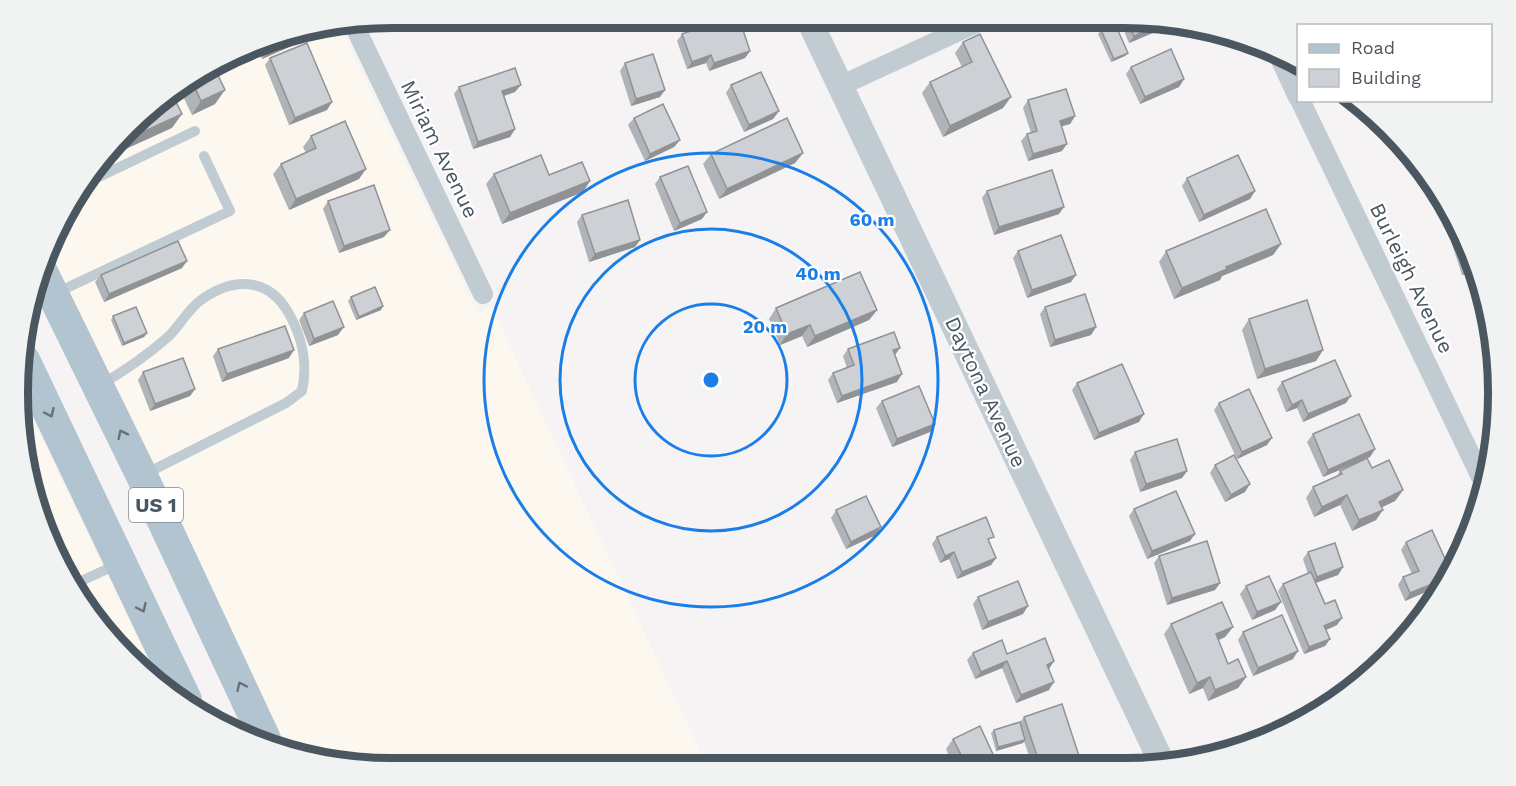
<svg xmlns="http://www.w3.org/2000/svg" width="1516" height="786" viewBox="0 0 1516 786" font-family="'Work Sans',sans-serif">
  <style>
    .commercial { fill: #fdf8ef }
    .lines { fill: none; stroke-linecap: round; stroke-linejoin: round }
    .service { stroke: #c1cbd2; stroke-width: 10 }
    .minor { stroke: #c1cbd2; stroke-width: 20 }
    .tertiary { stroke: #c1cbd2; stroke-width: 26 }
    .primary { stroke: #b3c4d1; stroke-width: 32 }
    .wall { fill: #b0b3b7 }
    .shaded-wall { fill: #909295 }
    .building { fill: #cdd0d5; stroke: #909295; stroke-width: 1.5 }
    .oneway { stroke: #64727d }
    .ring { fill: none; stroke: #1a7ee8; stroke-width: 3 }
    .labels { text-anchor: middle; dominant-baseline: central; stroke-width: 4.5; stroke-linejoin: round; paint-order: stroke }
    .shield { fill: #fff; stroke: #808990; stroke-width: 1.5 }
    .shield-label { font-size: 20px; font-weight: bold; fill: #4a5761 }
    .street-label { font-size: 21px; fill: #4a5761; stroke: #fff }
    .rim { fill: none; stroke: #4a5761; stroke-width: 8 }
    .centre { fill: #1a7ee8; stroke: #fff; stroke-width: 3 }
    .ring-label { font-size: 18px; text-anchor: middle; font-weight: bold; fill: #1a7ee8; stroke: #fff; stroke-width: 4.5; stroke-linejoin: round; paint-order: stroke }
  </style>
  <rect width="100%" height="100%" fill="#f5f3f3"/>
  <g class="commercial">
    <polygon points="340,27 478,314 491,306 707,766 369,767 284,745 153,469 49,256 81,185 164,96 272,38"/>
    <polygon points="21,396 157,679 128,658 47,537 19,418"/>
  </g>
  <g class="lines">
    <g class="service">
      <polyline points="80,186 195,131"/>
      <polyline points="56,293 230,211 204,156"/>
      <path d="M100,385C125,371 146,356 168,337C180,326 188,309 201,300C232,278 267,276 288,312C302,336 308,364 302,391L286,403L145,474"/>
      <polyline points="77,583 118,564"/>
    </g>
    <g class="minor">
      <polyline points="354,25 483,294"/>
      <polyline points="1278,54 1298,97"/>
      <polyline points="840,86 985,19"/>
      <polyline points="1300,100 1481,477"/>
    </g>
    <polyline class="tertiary" points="808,18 1163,765"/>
    <g class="primary">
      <polyline points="42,272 142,476 265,739"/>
      <polyline points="24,360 186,700"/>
    </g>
  </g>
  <g class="wall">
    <polygon points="1119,19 1147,19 1169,25 1167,27 1129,43"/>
    <polygon points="1101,30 1128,53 1125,56 1111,62 1098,34"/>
    <polygon points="682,34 750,51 745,58 709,71 706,63 687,69 677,41"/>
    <polygon points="272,38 296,44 262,59 257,46"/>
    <polygon points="963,42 1003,108 943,137 922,93 930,82 962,67 955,53"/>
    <polygon points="270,58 327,110 289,125 265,65"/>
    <polygon points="625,63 660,97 631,106 620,71"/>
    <polygon points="1131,67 1184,79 1179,87 1140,104 1126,74"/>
    <polygon points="215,69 215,104 192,115 179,88"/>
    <polygon points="731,85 779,111 773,119 744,132 726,93"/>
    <polygon points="459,87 515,92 504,96 515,129 510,137 473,149 454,94"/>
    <polygon points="1028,100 1075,116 1070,124 1062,126 1062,151 1028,161 1021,141 1027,134 1031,133 1023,108"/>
    <polygon points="634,118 680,140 674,147 645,161 628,125"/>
    <polygon points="311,136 359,179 289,210 273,174 281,164 306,153 303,147"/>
    <polygon points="803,153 795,163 719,199 703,164 711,154"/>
    <polygon points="494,174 549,175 583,192 502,224 486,184"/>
    <polygon points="660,177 702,219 674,231 655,184"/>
    <polygon points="1187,178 1255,191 1250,199 1199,222 1182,186"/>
    <polygon points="987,191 1059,214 994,235 982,198"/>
    <polygon points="328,201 384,237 339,253 323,209"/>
    <polygon points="582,215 640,240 635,247 589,262 577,222"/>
    <polygon points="1455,232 1477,271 1462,275 1450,238"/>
    <polygon points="1281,244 1273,255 1222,276 1220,280 1174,299 1159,262 1166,251"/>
    <polygon points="1018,251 1071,282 1027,298 1013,258"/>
    <polygon points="182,268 104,302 95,282 101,275"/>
    <polygon points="351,297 381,310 356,320 348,301"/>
    <polygon points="1045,307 1096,327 1091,335 1050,347 1040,314"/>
    <polygon points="776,308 877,310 869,320 807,347 802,336 780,345 769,319"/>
    <polygon points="304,313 338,335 309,346 299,320"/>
    <polygon points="113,316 147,333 144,337 122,346 111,320"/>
    <polygon points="1249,319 1323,350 1316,361 1257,379 1242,330"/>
    <polygon points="218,349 289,358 222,382 213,356"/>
    <polygon points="848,349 895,355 897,382 837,403 828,380 833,373 847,368 843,356"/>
    <polygon points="143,372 195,389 190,396 150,411 138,380"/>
    <polygon points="1282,382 1346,403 1303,422 1297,408 1286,412 1277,389"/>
    <polygon points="1077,383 1139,422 1094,440 1072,390"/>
    <polygon points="882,401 935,424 930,432 892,447 876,408"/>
    <polygon points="1219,403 1267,445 1237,459 1214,410"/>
    <polygon points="1313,434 1375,449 1370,457 1323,477 1307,442"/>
    <polygon points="1135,452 1187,471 1182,478 1140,492 1130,460"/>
    <polygon points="1215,465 1245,492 1225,502 1210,473"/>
    <polygon points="1372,468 1403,490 1395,501 1382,507 1376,520 1352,531 1340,505 1314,517 1306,498 1313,487 1336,477 1340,471"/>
    <polygon points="1134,509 1190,541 1147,559 1129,516"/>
    <polygon points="836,510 876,535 846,549 831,518"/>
    <polygon points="937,537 989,543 996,558 991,565 957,579 949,559 940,563 932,544"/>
    <polygon points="1406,542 1451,572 1442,585 1405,601 1398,585 1403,577 1412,574 1401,550"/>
    <polygon points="1308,552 1343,567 1338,575 1316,583 1325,604 1337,625 1326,630 1330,639 1325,646 1304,654 1278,591 1283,584 1308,574 1303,559"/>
    <polygon points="1159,556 1220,583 1215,590 1167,605 1154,563"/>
    <polygon points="1246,586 1281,602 1275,610 1252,620 1240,594"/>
    <polygon points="978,597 1023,614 982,630 973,604"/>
    <polygon points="1171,624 1233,627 1225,637 1218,640 1228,664 1246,677 1238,688 1208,701 1203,688 1189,694 1164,634"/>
    <polygon points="1243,632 1293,659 1253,676 1238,640"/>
    <polygon points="973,653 1007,654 1054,661 1048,669 1049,690 1016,703 1002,668 975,679 967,660"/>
    <polygon points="1024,717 1081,762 1079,765 1032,765 1024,741 1023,743 996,751 991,733 994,730 1020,722"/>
    <polygon points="953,739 998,765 953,765 946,749"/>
  </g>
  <g class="shaded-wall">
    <polygon points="1164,23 1169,25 1167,27 1129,43 1134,36"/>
    <polygon points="302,37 296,44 262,59 267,52"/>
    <polygon points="750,51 745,58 709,71 714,63"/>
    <polygon points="1128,53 1125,56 1111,62 1114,59"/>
    <polygon points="711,55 706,63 687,69 692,62"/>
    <polygon points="1184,79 1179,87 1140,104 1145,97"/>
    <polygon points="521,85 515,92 497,98 502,91"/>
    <polygon points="225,90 215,104 192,115 201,101"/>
    <polygon points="665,90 660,97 631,106 636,99"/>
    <polygon points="1011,97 1003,108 943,137 950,126"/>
    <polygon points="332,102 327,110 289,125 295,118"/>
    <polygon points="779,111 773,119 744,132 749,125"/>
    <polygon points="182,114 172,128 106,158 121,142"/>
    <polygon points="1075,116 1070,124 1055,128 1060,121"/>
    <polygon points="515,129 510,137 473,149 478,142"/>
    <polygon points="680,140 674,147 645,161 650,154"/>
    <polygon points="1067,144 1062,151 1028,161 1033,154"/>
    <polygon points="803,153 795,163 719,199 727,189"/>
    <polygon points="366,169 359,179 289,210 296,199"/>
    <polygon points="590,181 583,192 502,224 510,213"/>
    <polygon points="1255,191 1250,199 1199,222 1204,215"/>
    <polygon points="1064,207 1059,214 994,235 999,227"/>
    <polygon points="707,212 702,219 674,231 680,223"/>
    <polygon points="390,230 384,237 339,253 344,246"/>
    <polygon points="640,240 635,247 589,262 595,254"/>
    <polygon points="1281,244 1273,255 1222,276 1220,280 1174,299 1182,288 1226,267"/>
    <polygon points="187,261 182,268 104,302 109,294"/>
    <polygon points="1474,266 1477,271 1462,275 1467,268"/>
    <polygon points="1076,275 1071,282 1027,298 1032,290"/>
    <polygon points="383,306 381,310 356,320 359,317"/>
    <polygon points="877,310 869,320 807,347 815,336"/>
    <polygon points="810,325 802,336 780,345 787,334"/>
    <polygon points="344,327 338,335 309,346 314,339"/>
    <polygon points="1096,327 1091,335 1050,347 1055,340"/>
    <polygon points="147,333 144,337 122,346 124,343"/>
    <polygon points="900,348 895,355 893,350"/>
    <polygon points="294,350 289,358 222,382 227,374"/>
    <polygon points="1323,350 1316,361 1257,379 1265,369"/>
    <polygon points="902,374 897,382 837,403 842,396"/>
    <polygon points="195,389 190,396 150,411 155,404"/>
    <polygon points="1351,396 1346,403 1303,422 1308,414"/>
    <polygon points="1302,400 1297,408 1286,412 1292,405"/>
    <polygon points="1144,414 1139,422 1094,440 1099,433"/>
    <polygon points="935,424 930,432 892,447 897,439"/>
    <polygon points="1272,438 1267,445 1237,459 1242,452"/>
    <polygon points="1375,449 1370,457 1323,477 1328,470"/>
    <polygon points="1187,471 1182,478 1140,492 1146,484"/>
    <polygon points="1250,484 1245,492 1225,502 1231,495"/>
    <polygon points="1403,490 1395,501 1372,512 1379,502"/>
    <polygon points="1347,495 1340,505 1314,517 1322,507"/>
    <polygon points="1383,510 1376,520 1352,531 1359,520"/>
    <polygon points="881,527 876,535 846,549 851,542"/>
    <polygon points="1195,534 1190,541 1147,559 1152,551"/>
    <polygon points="954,552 949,559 940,563 945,556"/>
    <polygon points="996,558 991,565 957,579 962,572"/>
    <polygon points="1343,567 1338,575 1312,584 1317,577"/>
    <polygon points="1447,578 1442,585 1405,601 1410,593"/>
    <polygon points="1220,583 1215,590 1167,605 1172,598"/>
    <polygon points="1281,602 1275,610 1252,620 1257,612"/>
    <polygon points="1028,606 1023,614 982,630 988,622"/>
    <polygon points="1342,618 1337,625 1319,633 1324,626"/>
    <polygon points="1233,627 1225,637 1208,645 1216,634"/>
    <polygon points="1330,639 1325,646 1304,654 1309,647"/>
    <polygon points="1298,651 1293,659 1253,676 1258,668"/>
    <polygon points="1007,661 1002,668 975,679 981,672"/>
    <polygon points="1054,661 1049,669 1041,672 1047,665"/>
    <polygon points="1210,677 1203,688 1189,694 1197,683"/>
    <polygon points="1246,677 1238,688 1208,701 1215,690"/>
    <polygon points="1054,682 1049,690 1016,703 1021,695"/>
    <polygon points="1025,740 1023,743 996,751 998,747"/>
  </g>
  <g class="building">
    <polygon points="727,18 739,18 750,51 714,63 711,55 692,62 682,34"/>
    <polygon points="1127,19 1147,19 1164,23 1134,36"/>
    <polygon points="1115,24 1128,53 1114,59 1101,30"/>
    <polygon points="300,33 302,37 267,52 263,43 272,38"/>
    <polygon points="980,34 1011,97 950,126 930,82 972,62 963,42"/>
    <polygon points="307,43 332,102 295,118 270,58"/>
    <polygon points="1171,49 1184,79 1145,97 1131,67"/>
    <polygon points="653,54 665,90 636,99 625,63"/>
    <polygon points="515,68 521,85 502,91 515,129 478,142 459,87"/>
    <polygon points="215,69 225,90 201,101 192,81"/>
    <polygon points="761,72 779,111 749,125 731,85"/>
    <polygon points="1066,89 1075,116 1060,121 1067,144 1033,154 1027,134 1037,131 1028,100"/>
    <polygon points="171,92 182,114 121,142 164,96"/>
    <polygon points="663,104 680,140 650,154 634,118"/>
    <polygon points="787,118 803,153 727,189 711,154"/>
    <polygon points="345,121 366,169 296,199 281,164 316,148 311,136"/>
    <polygon points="541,155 549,175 582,162 590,181 510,213 494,174"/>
    <polygon points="1238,155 1255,191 1204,215 1187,178"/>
    <polygon points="688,166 707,212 680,223 660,177"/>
    <polygon points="1052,170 1064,207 999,227 987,191"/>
    <polygon points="374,185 390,230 344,246 328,201"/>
    <polygon points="628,200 640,240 595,254 582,215"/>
    <polygon points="1266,209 1281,244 1226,267 1227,269 1182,288 1166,251"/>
    <polygon points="1061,235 1076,275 1032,290 1018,251"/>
    <polygon points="1457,236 1474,266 1467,268"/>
    <polygon points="178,241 187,261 109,294 101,275"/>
    <polygon points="860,272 877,310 815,336 810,325 787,334 776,308"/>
    <polygon points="375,287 383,306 359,317 351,297"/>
    <polygon points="1085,294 1096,327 1055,340 1045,307"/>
    <polygon points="1307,300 1323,350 1265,369 1249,319"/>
    <polygon points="333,301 344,327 314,339 304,313"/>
    <polygon points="136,307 147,333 124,343 113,316"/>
    <polygon points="285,326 294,350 227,374 218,349"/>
    <polygon points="894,332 900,348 893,350 902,374 842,396 833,373 854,365 848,349"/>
    <polygon points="183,358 195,389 155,404 143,372"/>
    <polygon points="1335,360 1351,396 1308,414 1302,400 1292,405 1282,382"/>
    <polygon points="1122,364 1144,414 1099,433 1077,383"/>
    <polygon points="919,386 935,424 897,439 882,401"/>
    <polygon points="1249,389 1272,438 1242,452 1219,403"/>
    <polygon points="1359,414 1375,449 1328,470 1313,434"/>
    <polygon points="1177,439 1187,471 1146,484 1135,452"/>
    <polygon points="1234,455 1250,484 1231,495 1215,465"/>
    <polygon points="1367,458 1372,468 1389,460 1403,490 1379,502 1383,510 1359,520 1347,495 1322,507 1313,487 1342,474 1340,471"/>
    <polygon points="1176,491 1195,534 1152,551 1134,509"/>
    <polygon points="866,496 881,527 851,542 836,510"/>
    <polygon points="986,517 994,537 988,539 996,558 962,572 954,552 945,556 937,537"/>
    <polygon points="1432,530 1451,572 1447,578 1410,593 1403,577 1419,571 1406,542"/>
    <polygon points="1207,541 1220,583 1172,598 1159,556"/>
    <polygon points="1335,543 1343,567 1317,577 1308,552"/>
    <polygon points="1311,572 1325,604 1335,600 1342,618 1324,626 1330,639 1309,647 1283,584"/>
    <polygon points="1269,576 1281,602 1257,612 1246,586"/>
    <polygon points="1018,581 1028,606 988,622 978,597"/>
    <polygon points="1222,602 1233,627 1216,634 1228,664 1238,659 1246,677 1215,690 1210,677 1197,683 1171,624"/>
    <polygon points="1282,615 1298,651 1258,668 1243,632"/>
    <polygon points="1045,638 1054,661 1047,665 1054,682 1021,695 1007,661 981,672 973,653 1002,640 1007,654"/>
    <polygon points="1062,704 1081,762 1072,765 1040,765 1024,717"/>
    <polygon points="1020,722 1025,740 998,747 994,730"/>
    <polygon points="980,726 998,765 955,765 964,761 953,739"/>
  </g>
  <defs><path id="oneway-chevron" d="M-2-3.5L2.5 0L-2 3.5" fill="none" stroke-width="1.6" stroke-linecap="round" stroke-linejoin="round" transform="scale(1.5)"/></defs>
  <g class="oneway">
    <use href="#oneway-chevron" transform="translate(50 413) rotate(65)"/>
    <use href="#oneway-chevron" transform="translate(122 434) rotate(-116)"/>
    <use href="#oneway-chevron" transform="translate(142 608) rotate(65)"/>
    <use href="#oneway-chevron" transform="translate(241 686) rotate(-115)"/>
  </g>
  <g class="ring">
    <circle cx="711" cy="380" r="76"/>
    <circle cx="711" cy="380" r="151"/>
    <circle cx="711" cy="380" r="227"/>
  </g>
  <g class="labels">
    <rect class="shield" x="129" y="488" width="54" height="34" rx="4.5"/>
    <g class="shield-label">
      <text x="156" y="505">US 1</text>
    </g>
    <g class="street-label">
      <text transform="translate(440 149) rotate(64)">Miriam Avenue</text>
      <text transform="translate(1412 278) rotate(64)">Burleigh Avenue</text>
      <text transform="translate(986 392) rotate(65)">Daytona Avenue</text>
    </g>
  </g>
  <path d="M0 0H1516V786H0ZM392 28H1124A364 364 0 0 1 1488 392V394A364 364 0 0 1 1124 758H392A364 364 0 0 1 28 394V392A364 364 0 0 1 392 28Z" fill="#f1f2f2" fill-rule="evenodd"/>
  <path class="rim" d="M392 28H1124A364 364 0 0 1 1488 392V394A364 364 0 0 1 1124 758H392A364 364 0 0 1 28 394V392A364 364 0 0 1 392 28Z"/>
  <circle cx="711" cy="380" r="9" class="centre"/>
  <g class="ring-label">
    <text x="872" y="226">60 m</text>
    <text x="818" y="280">40 m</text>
    <text x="765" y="333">20 m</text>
  </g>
  <rect x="1297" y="24" width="195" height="78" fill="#ffffff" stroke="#b7bcc0" stroke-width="1.5"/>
  <rect x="1309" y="44" width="30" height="9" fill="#b3c4d1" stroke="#b7bcc0" stroke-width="1.5"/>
  <text x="1351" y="54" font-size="18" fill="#4a5761">Road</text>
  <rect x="1309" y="69" width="30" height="18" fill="#cdd0d5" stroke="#b7bcc0" stroke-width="1.5"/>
  <text x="1351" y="84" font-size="18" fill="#4a5761">Building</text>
</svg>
